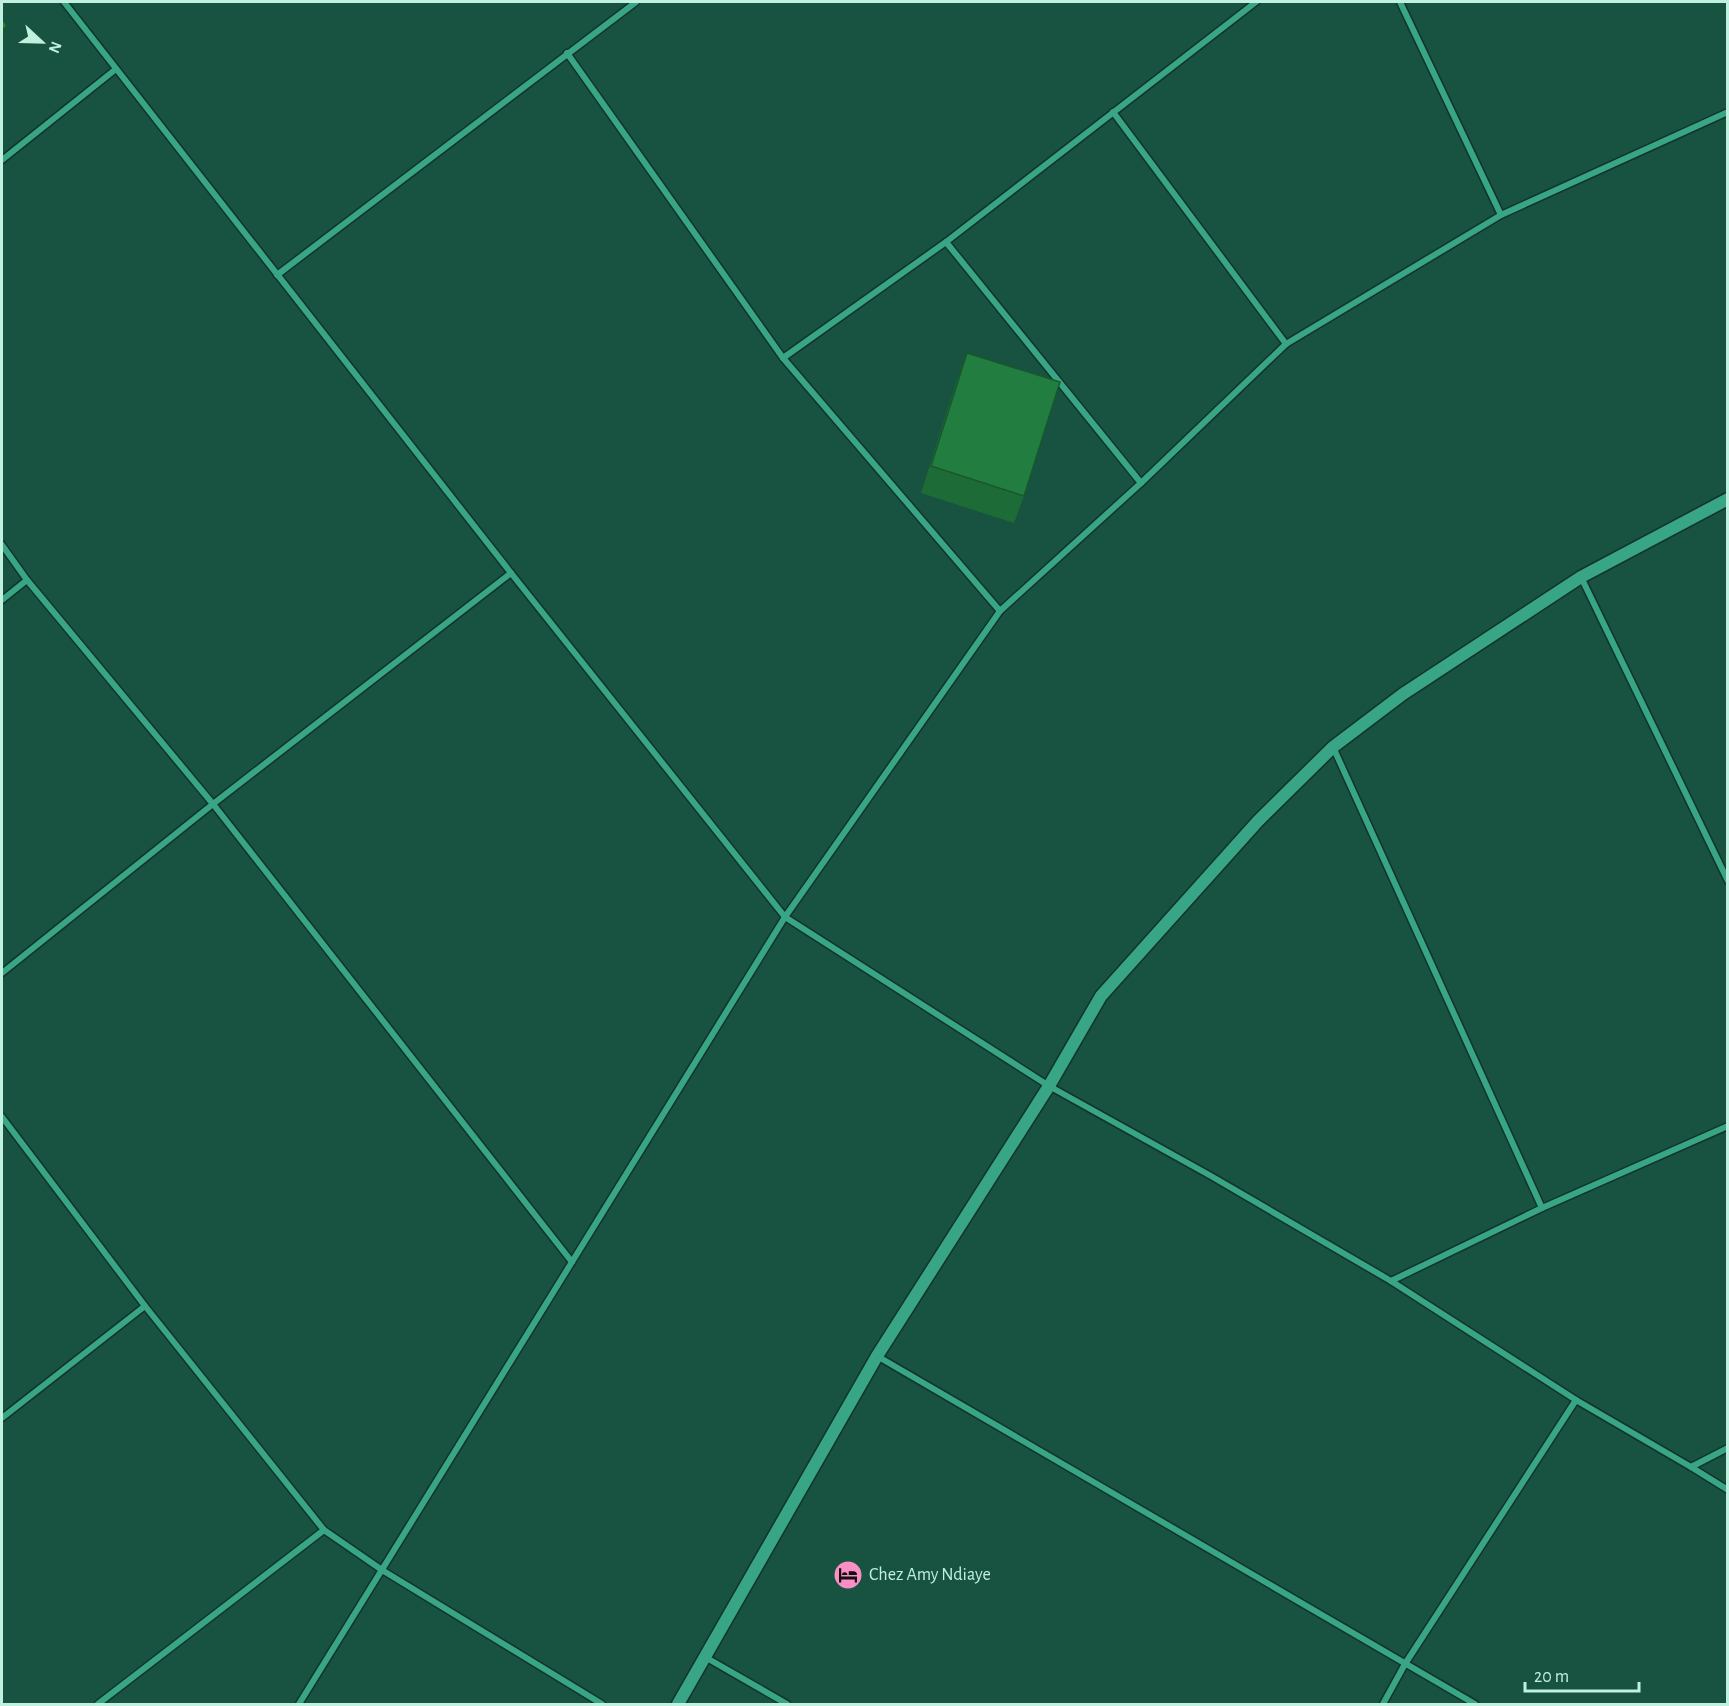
<svg xmlns="http://www.w3.org/2000/svg" width="1729" height="1706" viewBox="0 0 1729 1706" font-family="'Alegreya Sans',sans-serif">
  <style>
    .lines { fill: none; stroke-linecap: round; stroke-linejoin: round }
    .street-casing { stroke: #123429; stroke-width: 9 }
    .secondary-casing { stroke: #123429; stroke-width: 15 }
    .street { stroke: #38a586; stroke-width: 6 }
    .secondary { stroke: #38a586; stroke-width: 12 }
    .wall { fill: #1d6c37 }
    .shaded-wall { fill: #18582d }
    .building { fill: #227e40; stroke: #18582d; stroke-width: 1.5 }
    .labels { text-anchor: middle; dominant-baseline: central; stroke-width: 6; stroke-linejoin: round; paint-order: stroke }
    .poi-label { font-size: 18px; fill: #c0f0de; stroke: #185241; text-anchor: start }
  </style>
  <rect width="100%" height="100%" fill="#185241"/>
  <g class="lines">
    <g class="street-casing">
      <g id="street">
        <polyline points="64,2 511,573 785,917 1049,1086 1211,1176 1391,1281 1576,1400 1691,1467 1728,1490"/>
        <polyline points="1400,2 1501,215"/>
        <polyline points="567,53 783,358 1000,611"/>
        <polyline points="1113,112 1286,344"/>
        <polyline points="2,160 116,69"/>
        <polyline points="946,242 1141,483"/>
        <polyline points="277,275 636,2"/>
        <polyline points="783,358 946,242 1256,2"/>
        <polyline points="2,545 27,580 213,804 572,1262"/>
        <polyline points="1581,577 1728,881"/>
        <polyline points="2,600 27,580"/>
        <polyline points="1333,747 1542,1208"/>
        <polyline points="2,973 213,804 511,573"/>
        <polyline points="2,1117 145,1306 324,1530 382,1570 602,1704"/>
        <polyline points="1391,1281 1542,1208 1728,1126"/>
        <polyline points="877,1356 1475,1704"/>
        <polyline points="2,1418 145,1306"/>
        <polyline points="1691,1467 1728,1448"/>
        <polyline points="705,1657 787,1704"/>
        <polyline points="98,1704 324,1530"/>
        <polyline points="299,1704 785,917 1000,611 1141,483 1286,344 1501,215 1728,112"/>
        <polyline points="1383,1704 1405,1664 1576,1400"/>
      </g>
    </g>
    <g class="secondary-casing">
      <polyline id="secondary" points="678,1704 877,1356 1049,1086 1101,996 1258,821 1333,747 1403,694 1581,577 1728,499"/>
    </g>
    <use href="#street" class="street"/>
    <use href="#secondary" class="secondary"/>
  </g>
  <polygon class="wall" points="967,353 1024,496 1014,523 921,493 957,380"/>
  <polygon class="shaded-wall" points="7,26 2,40 2,30"/>
  <g class="building">
    <polygon points="2,18 7,26 2,30"/>
    <polygon points="967,353 1060,382 1024,496 931,466"/>
  </g>
  <defs>
    <g id="hotel-disc" transform="scale(1.5)"><circle r="9.5" fill="#fb8fc4" stroke="#185241"/><path d="M-6-4.5h1.5V1H6V5H4.5V3h-9V5H-6ZM-4 0a1.8 1.8 0 1 1 3.6 0ZM.5 0V-2.5h3Q6-2.5 6 0Z" fill="#111"/></g>
  </defs>
  <g fill-rule="evenodd">
    <use href="#hotel-disc" x="848" y="1575"/>
  </g>
  <g class="labels">
    <g class="poi-label">
      <text x="869" y="1575">Chez Amy Ndiaye</text>
    </g>
  </g>
  <rect width="1729" height="1706" fill="none" stroke="#c0f0de" stroke-width="6"/>
  <g transform="translate(42 42) rotate(112)" stroke="#185241" stroke-width="4.5" paint-order="stroke">
  <path d="M0-4.5L10 22L0 15L-10 22Z" fill="#c0f0de"/>
  <text y="-9" font-size="16" font-weight="bold" text-anchor="middle" fill="#c0f0de">N</text>
  </g>
  <path d="M1525 1682v9h114v-9" fill="none" stroke="#c0f0de" stroke-width="3"/>
  <text x="1534" y="1682" font-size="18" fill="#c0f0de" stroke="#185241" stroke-width="4.5" paint-order="stroke">20 m</text>
</svg>
